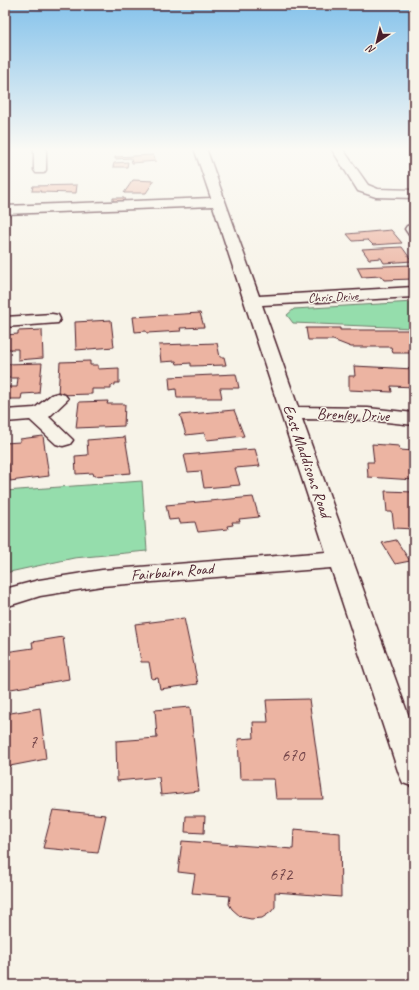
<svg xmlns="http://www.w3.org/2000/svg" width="419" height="990" viewBox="0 0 419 990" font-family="Caveat,sans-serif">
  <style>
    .green { fill: #95ddac; stroke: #707e6c }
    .building { fill: #ecb4a2; stroke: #4a1f2b }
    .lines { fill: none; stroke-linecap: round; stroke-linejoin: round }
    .minor-casing { stroke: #4a1f2b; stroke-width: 3 }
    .minor { fill: #f7f3e8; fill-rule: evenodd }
    .labels { text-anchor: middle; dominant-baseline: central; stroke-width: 3; stroke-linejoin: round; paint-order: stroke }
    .far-street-label { font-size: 13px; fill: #4a1f2b; stroke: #f7f3e8 }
    .street-label { font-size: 16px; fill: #4a1f2b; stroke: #f7f3e8 }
    .near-number-label { font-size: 17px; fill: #724449 }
  </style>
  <rect width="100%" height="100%" fill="#f7f3e8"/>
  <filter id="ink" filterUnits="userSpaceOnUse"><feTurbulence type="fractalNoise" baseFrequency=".025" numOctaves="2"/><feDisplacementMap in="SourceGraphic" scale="8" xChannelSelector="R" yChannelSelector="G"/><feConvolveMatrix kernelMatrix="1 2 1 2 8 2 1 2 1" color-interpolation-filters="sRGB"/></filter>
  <g filter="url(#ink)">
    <g class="green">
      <polygon points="414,302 414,328 293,323 287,315 294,309"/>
      <polygon points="142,481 147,551 74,558 5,573 5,491"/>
    </g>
    <g class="building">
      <polygon points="153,155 156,161 132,163 131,158 115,159 115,157"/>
      <polygon points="128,162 127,167 113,167 114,163"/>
      <polygon points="133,180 154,181 146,193 124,193"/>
      <polygon points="77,185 76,193 40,192 41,191 32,191 33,186"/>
      <polygon points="113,198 124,198 125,203 113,204"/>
      <polygon points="391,230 402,243 373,245 368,240 353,241 347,234"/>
      <polygon points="402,247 412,261 384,263 381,258 369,259 362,249"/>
      <polygon points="413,265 414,274 410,274 413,279 384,280 381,276 362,277 357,267"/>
      <polygon points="200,313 204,327 180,328 181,331 147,333 146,331 135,332 133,317"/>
      <polygon points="111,320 114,347 76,350 75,322"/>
      <polygon points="306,328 340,328 340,330 414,330 414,339 409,339 413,353 393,353 391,347 351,347 333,340 308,340"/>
      <polygon points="42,330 43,358 18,360 18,349 5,349 5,335 18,334 18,331"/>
      <polygon points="217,343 220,357 224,357 226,365 191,366 191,363 177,364 176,361 161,362 159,345"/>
      <polygon points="90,361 90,365 98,365 98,369 119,368 119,383 115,383 115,385 111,386 111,389 92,389 92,394 58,395 60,362"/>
      <polygon points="42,363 39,393 22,394 21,399 5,399 7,387 17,387 18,378 5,378 5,364"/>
      <polygon points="354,366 414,369 414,387 391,386 392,392 349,390 349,376 355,376"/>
      <polygon points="236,374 239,388 220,388 222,398 177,398 176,389 170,390 169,377"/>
      <polygon points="108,401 107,404 125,404 124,426 76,428 79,402"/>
      <polygon points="234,410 244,436 207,440 204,433 186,435 180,415"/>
      <polygon points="43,436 49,476 10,481 8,463 5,464 5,443 20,442 20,439"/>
      <polygon points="125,437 131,473 94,476 93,473 76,474 75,456 88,455 87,440"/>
      <polygon points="372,444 399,446 400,450 414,451 414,480 368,477 367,462 374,462"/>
      <polygon points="255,449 260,466 235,468 240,485 204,488 201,471 188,472 184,455"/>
      <polygon points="385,491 414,492 414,529 394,528 392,512 387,512"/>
      <polygon points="253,497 259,517 239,519 240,522 232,522 233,525 227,526 228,529 198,532 195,522 180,523 179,519 169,520 166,505"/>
      <polygon points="396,540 410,561 395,564 382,543"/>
      <polygon points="184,618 198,684 160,689 158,678 152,679 149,662 141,662 135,624"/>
      <polygon points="63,637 69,679 5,690 5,652 33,648 32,642"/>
      <polygon points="309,699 323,799 276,799 274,779 240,779 238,739 254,738 253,722 268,722 266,700"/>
      <polygon points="190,707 199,791 161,795 159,777 117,781 116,741 157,738 155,710"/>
      <polygon points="40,708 46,759 5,767 5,714"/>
      <polygon points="53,810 106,815 98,853 43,848"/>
      <polygon points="186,816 205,816 204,833 185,832"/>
      <polygon points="294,829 340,833 341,897 275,892 275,907 271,912 262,918 251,919 241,917 232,909 229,904 230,896 192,893 195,874 178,872 182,841 293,849"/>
    </g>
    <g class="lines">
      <g class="minor-casing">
        <g id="minor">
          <polygon points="34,148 46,148 46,170 44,173 36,173 34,170"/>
          <polygon points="194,148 206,148 259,296 414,287 414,297 262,305 298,407 368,408 414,413 414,425 368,420 302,419 414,731 414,787 403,783 399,774 331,568 102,586 40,596 5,607 5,589 39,580 102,570 326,552 213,206 5,214 5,206 211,198"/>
          <polygon points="331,148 342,148 368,185 378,189 414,190 414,198 376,197 358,191"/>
          <polygon points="412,225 414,225 414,236 409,235 405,229 407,226"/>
          <polygon points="52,314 58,315 60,319 58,323 5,327 5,317"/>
          <polygon points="58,393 65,395 68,399 49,417 73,440 70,444 63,446 56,444 30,420 5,422 5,410 35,408 51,395"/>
        </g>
      </g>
      <use href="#minor" class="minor"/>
    </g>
  </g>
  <linearGradient id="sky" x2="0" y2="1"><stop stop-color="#84c2eb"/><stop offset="0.52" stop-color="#fbfaf5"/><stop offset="1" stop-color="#fbfaf5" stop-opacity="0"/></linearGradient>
  <rect width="419" height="287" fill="url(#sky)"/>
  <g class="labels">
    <g class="far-street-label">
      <text transform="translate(333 297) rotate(-3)">Chris Drive</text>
    </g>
    <g class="street-label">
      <text transform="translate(353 415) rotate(2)">Brenley Drive</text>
      <text transform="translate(307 461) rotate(71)">East Maddisons Road</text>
      <text transform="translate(172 572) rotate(-5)">Fairbairn Road</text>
    </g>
    <g class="near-number-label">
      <text x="33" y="742">7</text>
      <text x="293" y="755">670</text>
      <text x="281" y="874">672</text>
    </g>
  </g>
  <rect width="419" height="990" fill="none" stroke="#f7f3e8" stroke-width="20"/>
  <rect x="10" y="10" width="399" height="970" fill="none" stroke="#4a1f2b" stroke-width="1.5" filter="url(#ink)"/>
  <g transform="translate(377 42) rotate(215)" stroke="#f7f3e8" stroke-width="3" paint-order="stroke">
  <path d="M0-3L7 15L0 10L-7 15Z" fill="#4a1f2b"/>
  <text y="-6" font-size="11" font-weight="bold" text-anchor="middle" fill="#4a1f2b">N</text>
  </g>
</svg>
